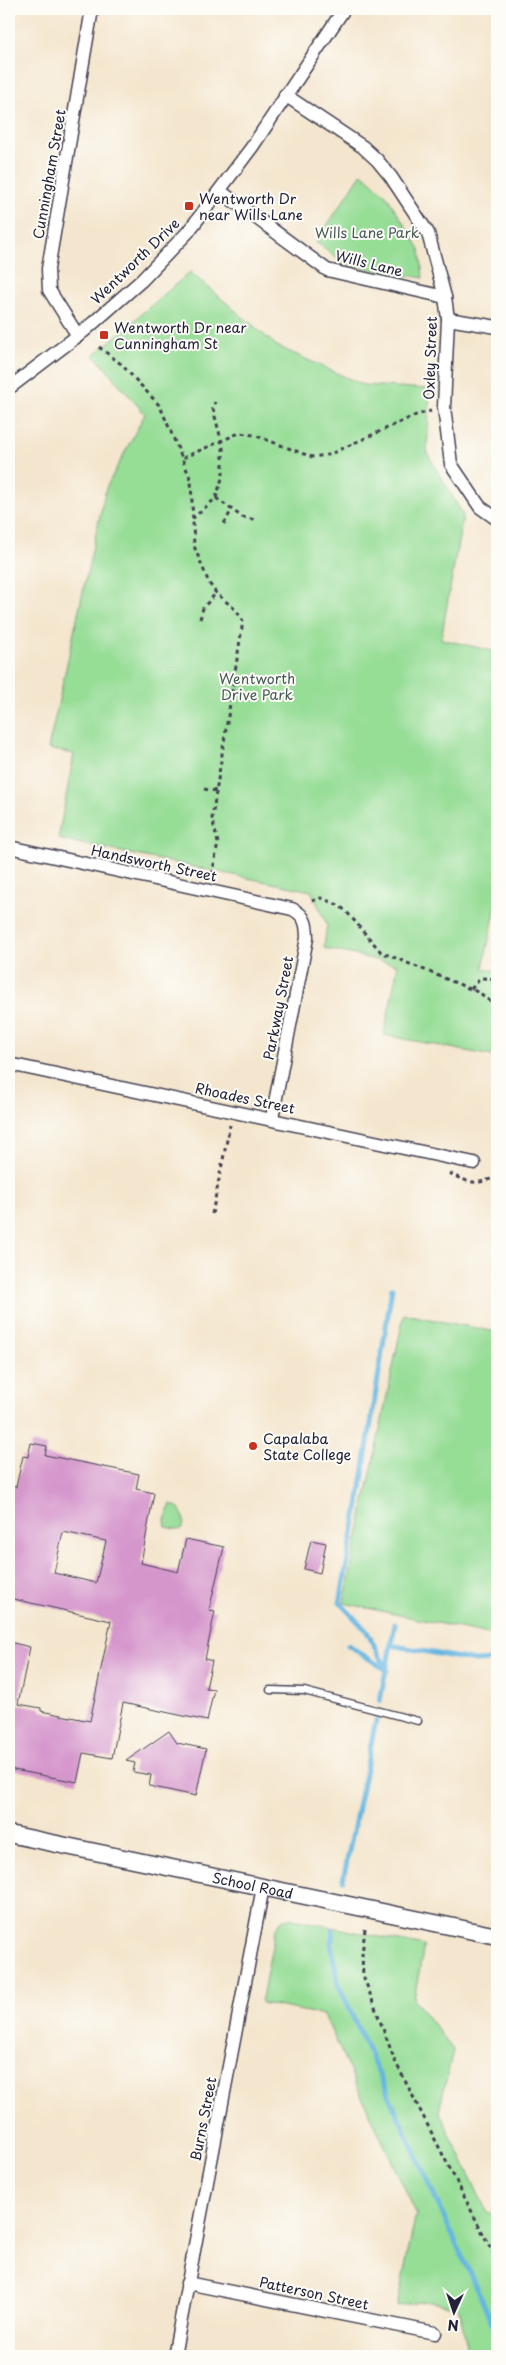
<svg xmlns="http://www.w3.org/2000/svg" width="506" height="2365" viewBox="0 0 506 2365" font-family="'Playpen Sans',sans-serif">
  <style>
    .green { fill: #96dd96; stroke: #5c8068 }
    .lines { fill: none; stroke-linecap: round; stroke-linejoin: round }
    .stream { stroke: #65b6e0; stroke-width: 5 }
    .building { fill: #d596cc; fill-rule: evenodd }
    .service-casing { stroke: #423f51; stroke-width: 9 }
    .minor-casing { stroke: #423f51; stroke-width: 15 }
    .tertiary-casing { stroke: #423f51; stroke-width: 19 }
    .path { stroke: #423f51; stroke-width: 3; stroke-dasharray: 4 4; stroke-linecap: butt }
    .service { stroke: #fff; stroke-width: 6 }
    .minor { stroke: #fff; stroke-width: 12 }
    .tertiary { stroke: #fff; stroke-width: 16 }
    .poi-dot { fill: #c8321e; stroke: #fdfcf7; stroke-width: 2 }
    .labels { text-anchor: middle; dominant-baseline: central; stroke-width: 4; stroke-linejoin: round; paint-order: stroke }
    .street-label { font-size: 14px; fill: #22223b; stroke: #fdfcf7 }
    .poi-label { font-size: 14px; fill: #22223b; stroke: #fdfcf7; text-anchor: start }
    .park-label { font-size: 14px; fill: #455a56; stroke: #fdfcf7 }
  </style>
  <rect width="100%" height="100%" fill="#fdfcf7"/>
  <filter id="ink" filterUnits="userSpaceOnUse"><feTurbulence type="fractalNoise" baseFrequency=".02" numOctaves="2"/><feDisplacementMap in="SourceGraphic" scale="10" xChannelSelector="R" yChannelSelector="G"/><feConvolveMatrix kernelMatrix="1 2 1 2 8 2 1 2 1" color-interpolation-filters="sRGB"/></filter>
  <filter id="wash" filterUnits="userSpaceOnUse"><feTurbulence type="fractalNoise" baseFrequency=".0096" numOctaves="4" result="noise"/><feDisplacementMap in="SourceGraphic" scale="20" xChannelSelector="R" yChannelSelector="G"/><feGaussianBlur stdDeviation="1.12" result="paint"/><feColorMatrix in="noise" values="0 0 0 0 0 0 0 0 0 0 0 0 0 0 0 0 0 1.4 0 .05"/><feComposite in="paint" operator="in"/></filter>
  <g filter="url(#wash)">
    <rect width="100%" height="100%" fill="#f4e6ce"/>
    <g class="green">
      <polygon points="362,173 386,195 420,249 423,278 347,265 316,242"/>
      <polygon points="190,272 277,346 363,385 430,389 427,453 463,515 441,639 497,652 497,901 483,968 497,971 497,1057 384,1035 398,965 324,948 327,924 311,891 58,839 74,754 48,749 106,488 145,414 94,355"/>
      <polygon points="404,1314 497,1332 497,1636 344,1603"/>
      <path d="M171,1504L179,1508C183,1515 187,1523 181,1530L166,1527L165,1520Z"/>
      <polygon points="284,1919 293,1919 424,1946 414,1999 453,2050 439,2111 487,2212 497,2215 497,2356 462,2356 466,2342 459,2308 425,2301 397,2306 416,2213 324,2015 261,2003 275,1930 279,1923"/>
    </g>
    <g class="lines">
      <g class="stream">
        <polyline points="348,1645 386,1670"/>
        <polyline points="391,1645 475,1661 497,1660"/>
        <polyline points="387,1670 366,1630 340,1603 359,1500 392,1288"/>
        <polyline points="380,1701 395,1624"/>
        <polyline points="343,1880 376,1720"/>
        <polyline points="333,1930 331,1944 338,1984 497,2333"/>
      </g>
    </g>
    <g id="blocks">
      <g class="building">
        <path d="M31,1443L47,1446L45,1455L139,1474L136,1489L154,1493L141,1563L178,1572L186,1539L224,1547L209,1610L215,1611L205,1659L212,1661L206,1688L214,1689L207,1721L123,1703L112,1758L83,1753L77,1782L9,1769V1642L30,1647L18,1704L41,1708V1711L90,1721L111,1621L9,1598V1494L10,1486L16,1487L23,1456L28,1457ZM63,1532L106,1541L96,1583L54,1573Z"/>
        <polygon points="311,1540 326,1543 320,1573 304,1569"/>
        <polygon points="169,1731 177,1743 206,1749 196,1796 149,1786 151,1775 133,1772 135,1763 126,1761"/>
      </g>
    </g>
  </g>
  <g filter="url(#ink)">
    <use href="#blocks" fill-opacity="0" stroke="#423f51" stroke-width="1"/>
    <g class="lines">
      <g class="service-casing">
        <polyline id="service" points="270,1690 304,1691 418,1721"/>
      </g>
      <g class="minor-casing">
        <g id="minor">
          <polyline points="285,95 363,147 377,160 391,177 428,233 445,297 448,319 444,407 451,464 480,507 497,519"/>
          <polyline points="220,191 327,270 445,297"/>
          <polyline points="448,319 497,327"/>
          <polyline points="78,336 49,290 48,269 92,9"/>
          <polyline points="9,388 84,331 142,280 188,232 252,147 344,9"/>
          <path d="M9,847L292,909C305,915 307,924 307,938L272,1118"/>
          <polyline points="9,1064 474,1163"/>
          <polyline points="187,2283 435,2333"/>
          <polyline points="174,2356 263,1887"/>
        </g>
      </g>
      <g class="tertiary-casing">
        <g id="tertiary">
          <path id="s1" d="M9,1834L497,1936"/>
        </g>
      </g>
      <g class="path">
        <polyline points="99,347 121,364 160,406 191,480 194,546 209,583 216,593 236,610 243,621 212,818 218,843 212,875"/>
        <polyline points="183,458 239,433 254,435 312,457 328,455 416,415 431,411"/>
        <polyline points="216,498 242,517 256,520"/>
        <polyline points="192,519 216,498 223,475 223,447 213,409 215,402"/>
        <polyline points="224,524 231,511"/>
        <polyline points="200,619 203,608 216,593"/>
        <polyline points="204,789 216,791"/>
        <polyline points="312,901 321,898 338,905 346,911 381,952 480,993 497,1007"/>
        <polyline points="471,989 481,978 497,979"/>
        <path d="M449,1173C469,1183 476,1186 497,1176"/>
        <polyline points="212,1214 230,1125"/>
        <polyline points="365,1929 362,1955 363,1975 395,2061 497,2261"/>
      </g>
      <use href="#service" class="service"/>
      <use href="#minor" class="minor"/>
      <use href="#tertiary" class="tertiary"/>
    </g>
  </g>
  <g class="poi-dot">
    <rect x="184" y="201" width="10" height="10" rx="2.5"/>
    <rect x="99" y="330" width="10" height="10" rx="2.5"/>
    <circle cx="253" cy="1446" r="5"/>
  </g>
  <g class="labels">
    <g class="street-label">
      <text transform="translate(49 174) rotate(-80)">Cunningham Street</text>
      <text transform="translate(135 261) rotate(-44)">Wentworth Drive</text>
      <text transform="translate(369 263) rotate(14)">Wills Lane</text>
      <text transform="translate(430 358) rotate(-88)">Oxley Street</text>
      <text transform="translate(154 863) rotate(12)">Handsworth Street</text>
      <text transform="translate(278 1008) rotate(-79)">Parkway Street</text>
      <text transform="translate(245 1098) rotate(12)">Rhoades Street</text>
      <text stroke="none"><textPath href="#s1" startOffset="249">School Road</textPath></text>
      <text transform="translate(203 2119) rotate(-79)">Burns Street</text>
      <text transform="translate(314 2293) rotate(12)">Patterson Street</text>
    </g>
    <g class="poi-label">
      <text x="199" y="198">Wentworth Dr<tspan x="199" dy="16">near Wills Lane</tspan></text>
      <text x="114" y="327">Wentworth Dr near<tspan x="114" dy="16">Cunningham St</tspan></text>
      <text x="263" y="1438">Capalaba<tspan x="263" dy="16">State College</tspan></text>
    </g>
    <g class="park-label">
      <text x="367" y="232">Wills Lane Park</text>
      <text x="257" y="678">Wentworth<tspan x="257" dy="16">Drive Park</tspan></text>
    </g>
  </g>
  <rect width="506" height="2365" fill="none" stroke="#fdfcf7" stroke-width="30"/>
  <g transform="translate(454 2312) rotate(183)" stroke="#fdfcf7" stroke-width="4" paint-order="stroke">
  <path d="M0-4L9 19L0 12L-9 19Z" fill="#22223b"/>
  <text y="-8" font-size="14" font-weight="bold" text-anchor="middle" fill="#22223b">N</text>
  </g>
</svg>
